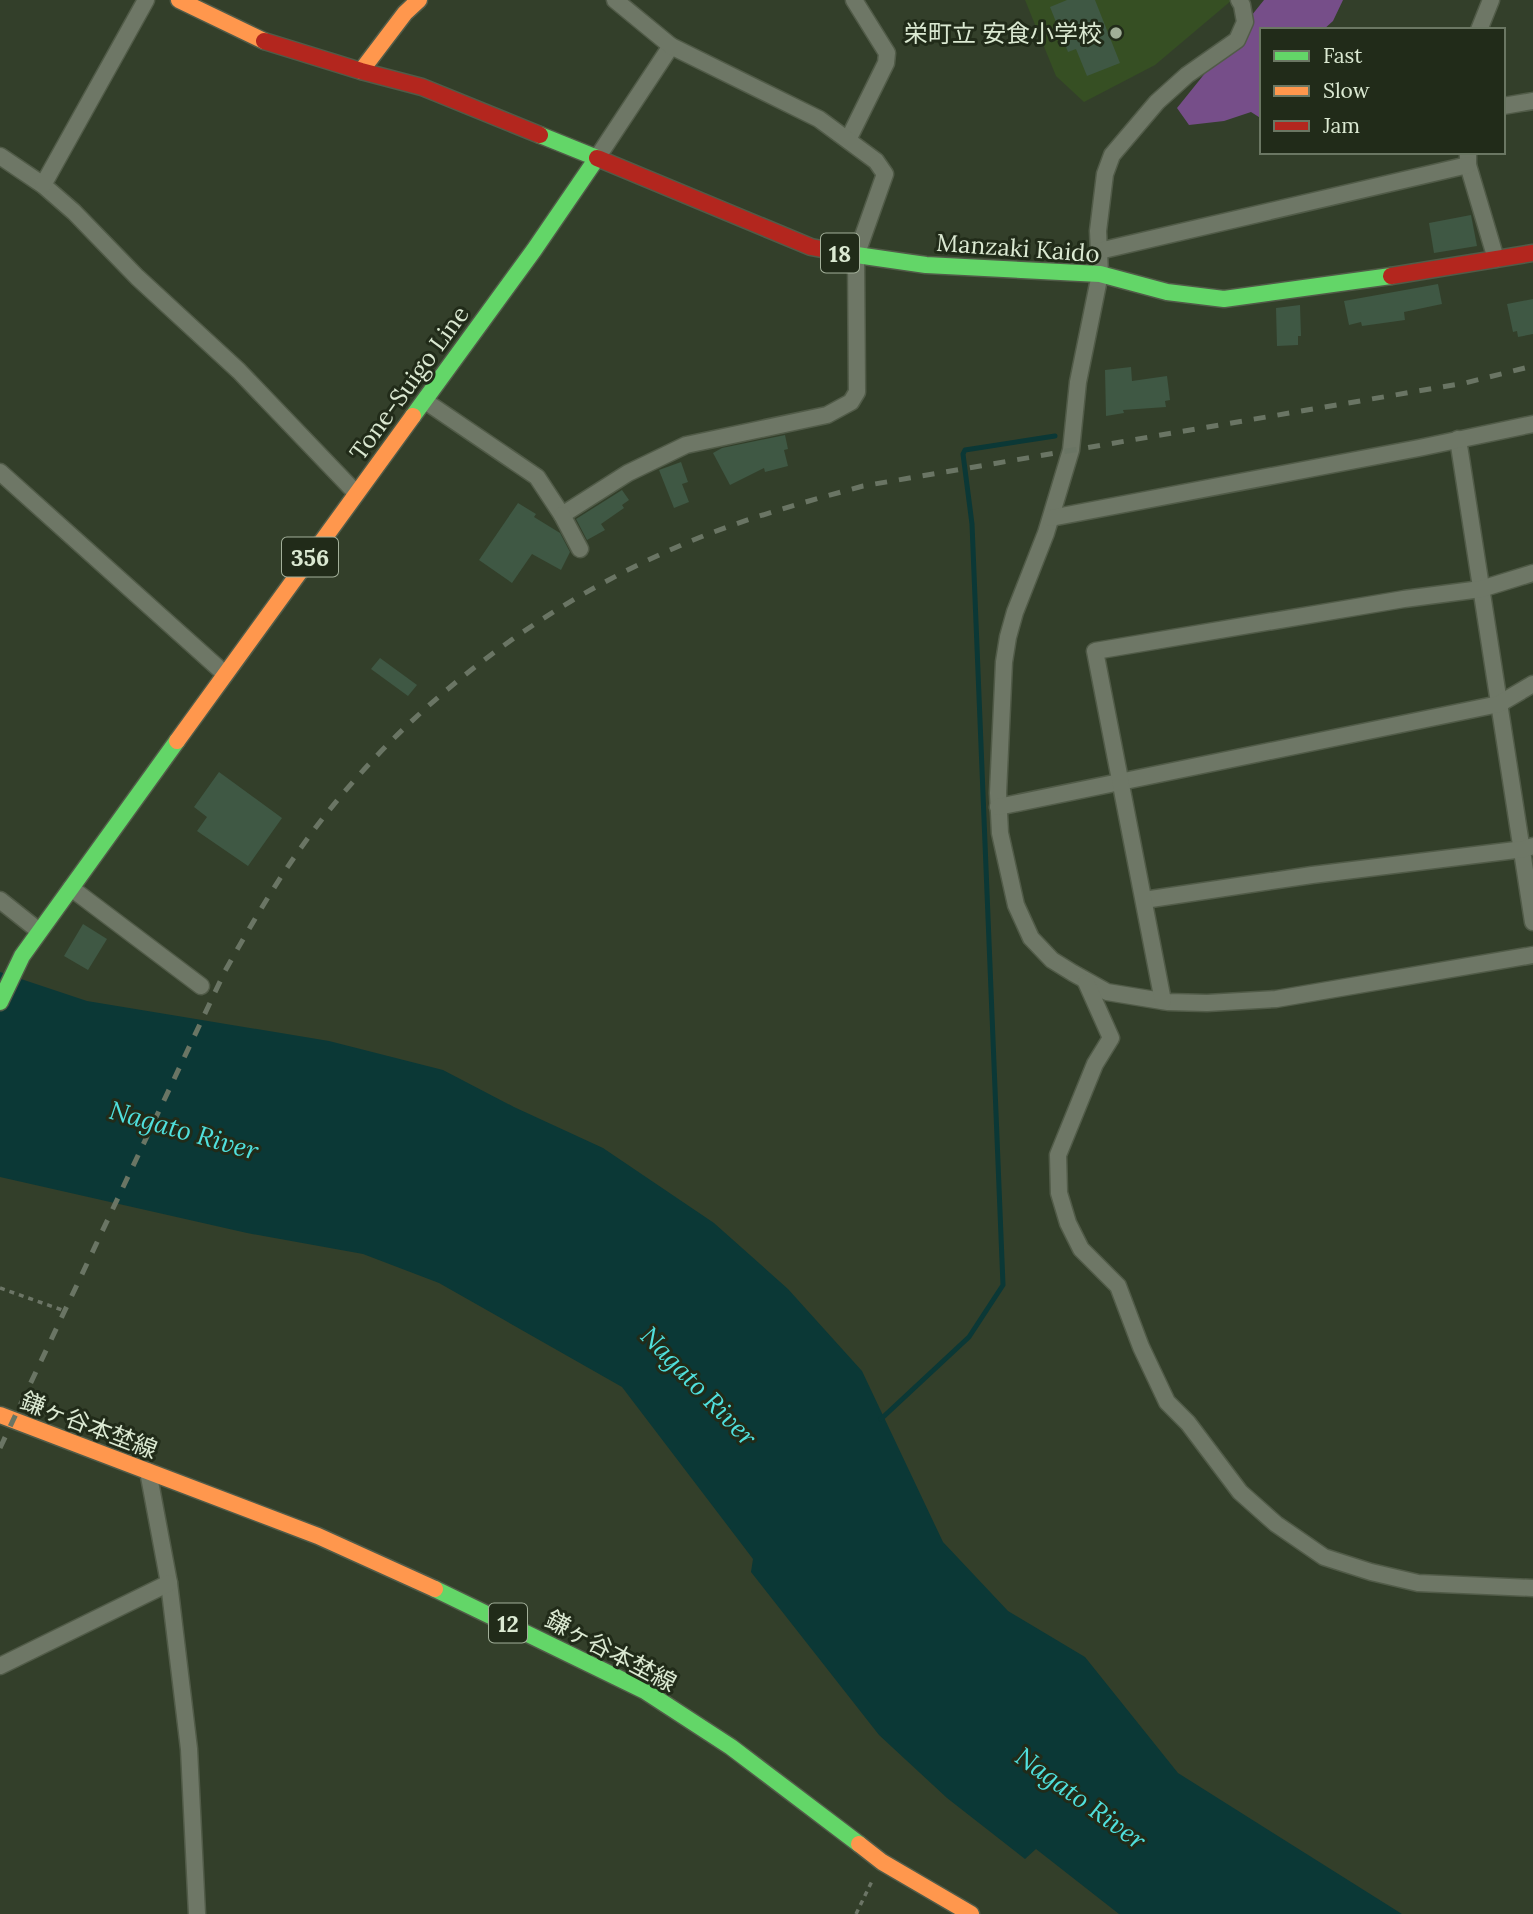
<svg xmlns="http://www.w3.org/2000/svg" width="1533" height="1914" viewBox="0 0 1533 1914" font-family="Lora,'Noto Sans JP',serif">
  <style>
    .built { fill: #364f23 }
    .forest { fill: #764e89 }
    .water { fill: #0b3836 }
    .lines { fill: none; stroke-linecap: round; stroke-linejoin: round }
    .stream { stroke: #0b3836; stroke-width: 5 }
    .building { fill: #3f5844 }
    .street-casing { stroke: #515b48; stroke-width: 19 }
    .fast-casing { stroke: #515b48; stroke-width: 19 }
    .slow-casing { stroke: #515b48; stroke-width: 19 }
    .jam-casing { stroke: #515b48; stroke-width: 19 }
    .path { stroke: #6c7566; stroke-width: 3.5; stroke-dasharray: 5 5; stroke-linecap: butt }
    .street { stroke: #6e7766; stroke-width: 16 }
    .fast { stroke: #63d668; stroke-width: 16 }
    .slow { stroke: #ff974d; stroke-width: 16 }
    .jam { stroke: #b3261e; stroke-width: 16 }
    .rail { stroke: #6a7564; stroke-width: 5; stroke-dasharray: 12 12; stroke-linecap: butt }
    .poi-dot { fill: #a0ae97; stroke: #212b19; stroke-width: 2.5 }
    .labels { text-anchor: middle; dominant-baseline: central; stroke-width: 6; stroke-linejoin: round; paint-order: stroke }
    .shield { fill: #212b19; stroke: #a3b09a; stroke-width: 2 }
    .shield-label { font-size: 23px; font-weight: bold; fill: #dbe9d2 }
    .poi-label { font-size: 24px; fill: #dbe9d2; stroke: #212b19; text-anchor: end }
    .street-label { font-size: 24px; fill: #dbe9d2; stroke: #212b19 }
    .water-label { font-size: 26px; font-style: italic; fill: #50e0dd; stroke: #212b19 }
  </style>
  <rect width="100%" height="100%" fill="#333f2a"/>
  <polygon class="built" points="1025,0 1232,0 1155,65 1084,102 1056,76"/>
  <polygon class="forest" points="1264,0 1343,0 1333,21 1323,30 1262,30 1262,119 1251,112 1224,121 1189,125 1177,108"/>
  <polygon class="water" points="0,972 87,1001 329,1041 443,1070 514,1107 603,1148 714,1223 788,1289 862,1371 943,1542 1008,1611 1085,1657 1178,1773 1402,1914 1119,1914 1036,1849 1025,1859 947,1798 879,1735 751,1572 753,1559 622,1387 439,1283 363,1254 247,1233 0,1177"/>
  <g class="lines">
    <polyline class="stream" points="881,1419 969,1337 1003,1285 972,524 963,454 965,450 1055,436"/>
  </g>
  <g class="building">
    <polygon points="1067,0 1095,0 1120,63 1087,76 1076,49 1068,52 1050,7"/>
    <polygon points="1471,215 1477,246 1434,253 1429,223"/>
    <polygon points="1438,284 1442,304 1404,312 1405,320 1362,326 1361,322 1349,325 1344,301"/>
    <polygon points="1533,299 1533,334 1518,337 1517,331 1513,332 1507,304"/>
    <polygon points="1300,305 1301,336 1298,336 1298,345 1277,346 1276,308"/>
    <polygon points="1131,367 1132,381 1167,376 1170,400 1165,401 1166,407 1123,410 1124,413 1106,416 1105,370"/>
    <polygon points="785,435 788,449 784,450 788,466 765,472 764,468 730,485 713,453 722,448"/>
    <polygon points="681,462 688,482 682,484 689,502 674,508 659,470"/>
    <polygon points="622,490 629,500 622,505 624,508 601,524 605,530 587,540 576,519"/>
    <polygon points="518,503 536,514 534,517 560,533 570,552 561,570 532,554 512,583 479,560"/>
    <polygon points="380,658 417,685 408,696 371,669"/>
    <polygon points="219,772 282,818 248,866 197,831 207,817 194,807"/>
    <polygon points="83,924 107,939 88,970 64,956"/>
  </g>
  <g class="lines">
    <g class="street-casing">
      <g id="street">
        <polyline points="1239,0 1242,5 1245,22 1237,40 1187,75 1157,102 1112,155 1105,174 1098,231 1100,274 1078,382 1071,450 1046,533 1015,612 1008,637 1004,662 998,793 1000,833 1016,905 1031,938 1052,960 1073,973 1107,992 1168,1002 1207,1003 1276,999 1533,955"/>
        <polyline points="1479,30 1491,0"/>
        <polyline points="1503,106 1533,101"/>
        <polyline points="848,140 886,63 887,53 854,0"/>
        <polyline points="1468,152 1468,165 1496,259"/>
        <polyline points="0,156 43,185 74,212 137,277 239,371 356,493"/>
        <polyline points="597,158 671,46"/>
        <polyline points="43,185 146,0"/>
        <polyline points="1099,251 1468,165"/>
        <polyline points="425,401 537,477 562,515 628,473 686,445 827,415 851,402 857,392 856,256 885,174 876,161 819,119 671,46 615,0"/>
        <polyline points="1458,439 1533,922"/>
        <polyline points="0,472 225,674"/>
        <polyline points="562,515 580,549"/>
        <polyline points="1051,518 1419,448 1533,424"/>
        <polyline points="998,807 1499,704 1533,684"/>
        <polyline points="71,888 201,986"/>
        <polyline points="0,900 39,931"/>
        <polyline points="1144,900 1312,875 1524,849 1533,846"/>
        <polyline points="1086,982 1111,1038 1095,1064 1058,1155 1059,1193 1068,1223 1081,1249 1118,1286 1141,1347 1167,1402 1188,1423 1240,1492 1276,1524 1324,1557 1371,1572 1418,1583 1533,1588"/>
        <polyline points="1163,1001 1095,651 1404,599 1481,589 1533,573"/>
        <polyline points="148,1471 169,1583 189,1749 197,1914"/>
        <polyline points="0,1666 169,1583"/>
      </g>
    </g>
    <g class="fast-casing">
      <g id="fast">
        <polyline points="843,253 926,265 1100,274 1167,292 1224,299 1391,276"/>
        <polyline points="413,416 534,250 597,158 540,135"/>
        <polyline points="0,1002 22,956 177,741"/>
        <polyline points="435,1589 645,1691 731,1747 859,1844"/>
      </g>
    </g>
    <g class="slow-casing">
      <g id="slow">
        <polyline points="179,0 264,41"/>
        <polyline points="361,71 405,13 419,0"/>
        <polyline points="177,741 413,416"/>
        <polyline points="0,1415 318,1536 435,1589"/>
        <polyline points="859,1844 882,1862 971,1914"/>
      </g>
    </g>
    <g class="jam-casing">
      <g id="jam">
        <polyline points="264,41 361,71 422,87 540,135"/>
        <polyline points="597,158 811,247 843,253"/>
        <polyline points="1391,276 1533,253"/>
      </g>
    </g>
    <g class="path">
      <polyline points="0,1288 65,1311"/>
      <polyline points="856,1914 873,1879"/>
    </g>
    <use href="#street" class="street"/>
    <use href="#fast" class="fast"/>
    <use href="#slow" class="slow"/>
    <use href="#jam" class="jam"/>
    <path class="rail" d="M0,1448L225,971C246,934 267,897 291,862C391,714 545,597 711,533C761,514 812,500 863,486L1465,383L1533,366"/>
  </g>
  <circle class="poi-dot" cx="1116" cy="33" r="7"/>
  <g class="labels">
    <g class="shield">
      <rect x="821" y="233.5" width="38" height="39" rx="5"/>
      <rect x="282" y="537.5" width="56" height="39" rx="5"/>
      <rect x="489" y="1603.5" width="38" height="39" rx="5"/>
    </g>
    <g class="shield-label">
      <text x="840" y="253">18</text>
      <text x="310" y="557">356</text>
      <text x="508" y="1623">12</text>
    </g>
    <g class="poi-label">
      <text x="1102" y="33">栄町立 安食小学校</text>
    </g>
    <g class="street-label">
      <text transform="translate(1018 248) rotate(4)">Manzaki Kaido</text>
      <text transform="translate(409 383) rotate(-54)">Tone-Suigo Line</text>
      <text transform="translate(89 1425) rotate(21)">鎌ヶ谷本埜線</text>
      <text transform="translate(611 1651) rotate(28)">鎌ヶ谷本埜線</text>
    </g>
    <g class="water-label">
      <text transform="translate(184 1130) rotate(16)">Nagato River</text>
      <text transform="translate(699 1386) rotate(46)">Nagato River</text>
      <text transform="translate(1081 1798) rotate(36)">Nagato River</text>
    </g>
  </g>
  <rect x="1260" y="28" width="245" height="126" fill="#212b19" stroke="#6b7763" stroke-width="2"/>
  <rect x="1274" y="51" width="35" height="10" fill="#63d668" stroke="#6b7763" stroke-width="2"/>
  <text x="1323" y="63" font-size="21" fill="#dbe9d2">Fast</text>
  <rect x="1274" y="86" width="35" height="10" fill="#ff974d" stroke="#6b7763" stroke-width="2"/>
  <text x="1323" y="98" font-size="21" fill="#dbe9d2">Slow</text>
  <rect x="1274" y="121" width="35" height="10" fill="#b3261e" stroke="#6b7763" stroke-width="2"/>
  <text x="1323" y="133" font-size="21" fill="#dbe9d2">Jam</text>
</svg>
